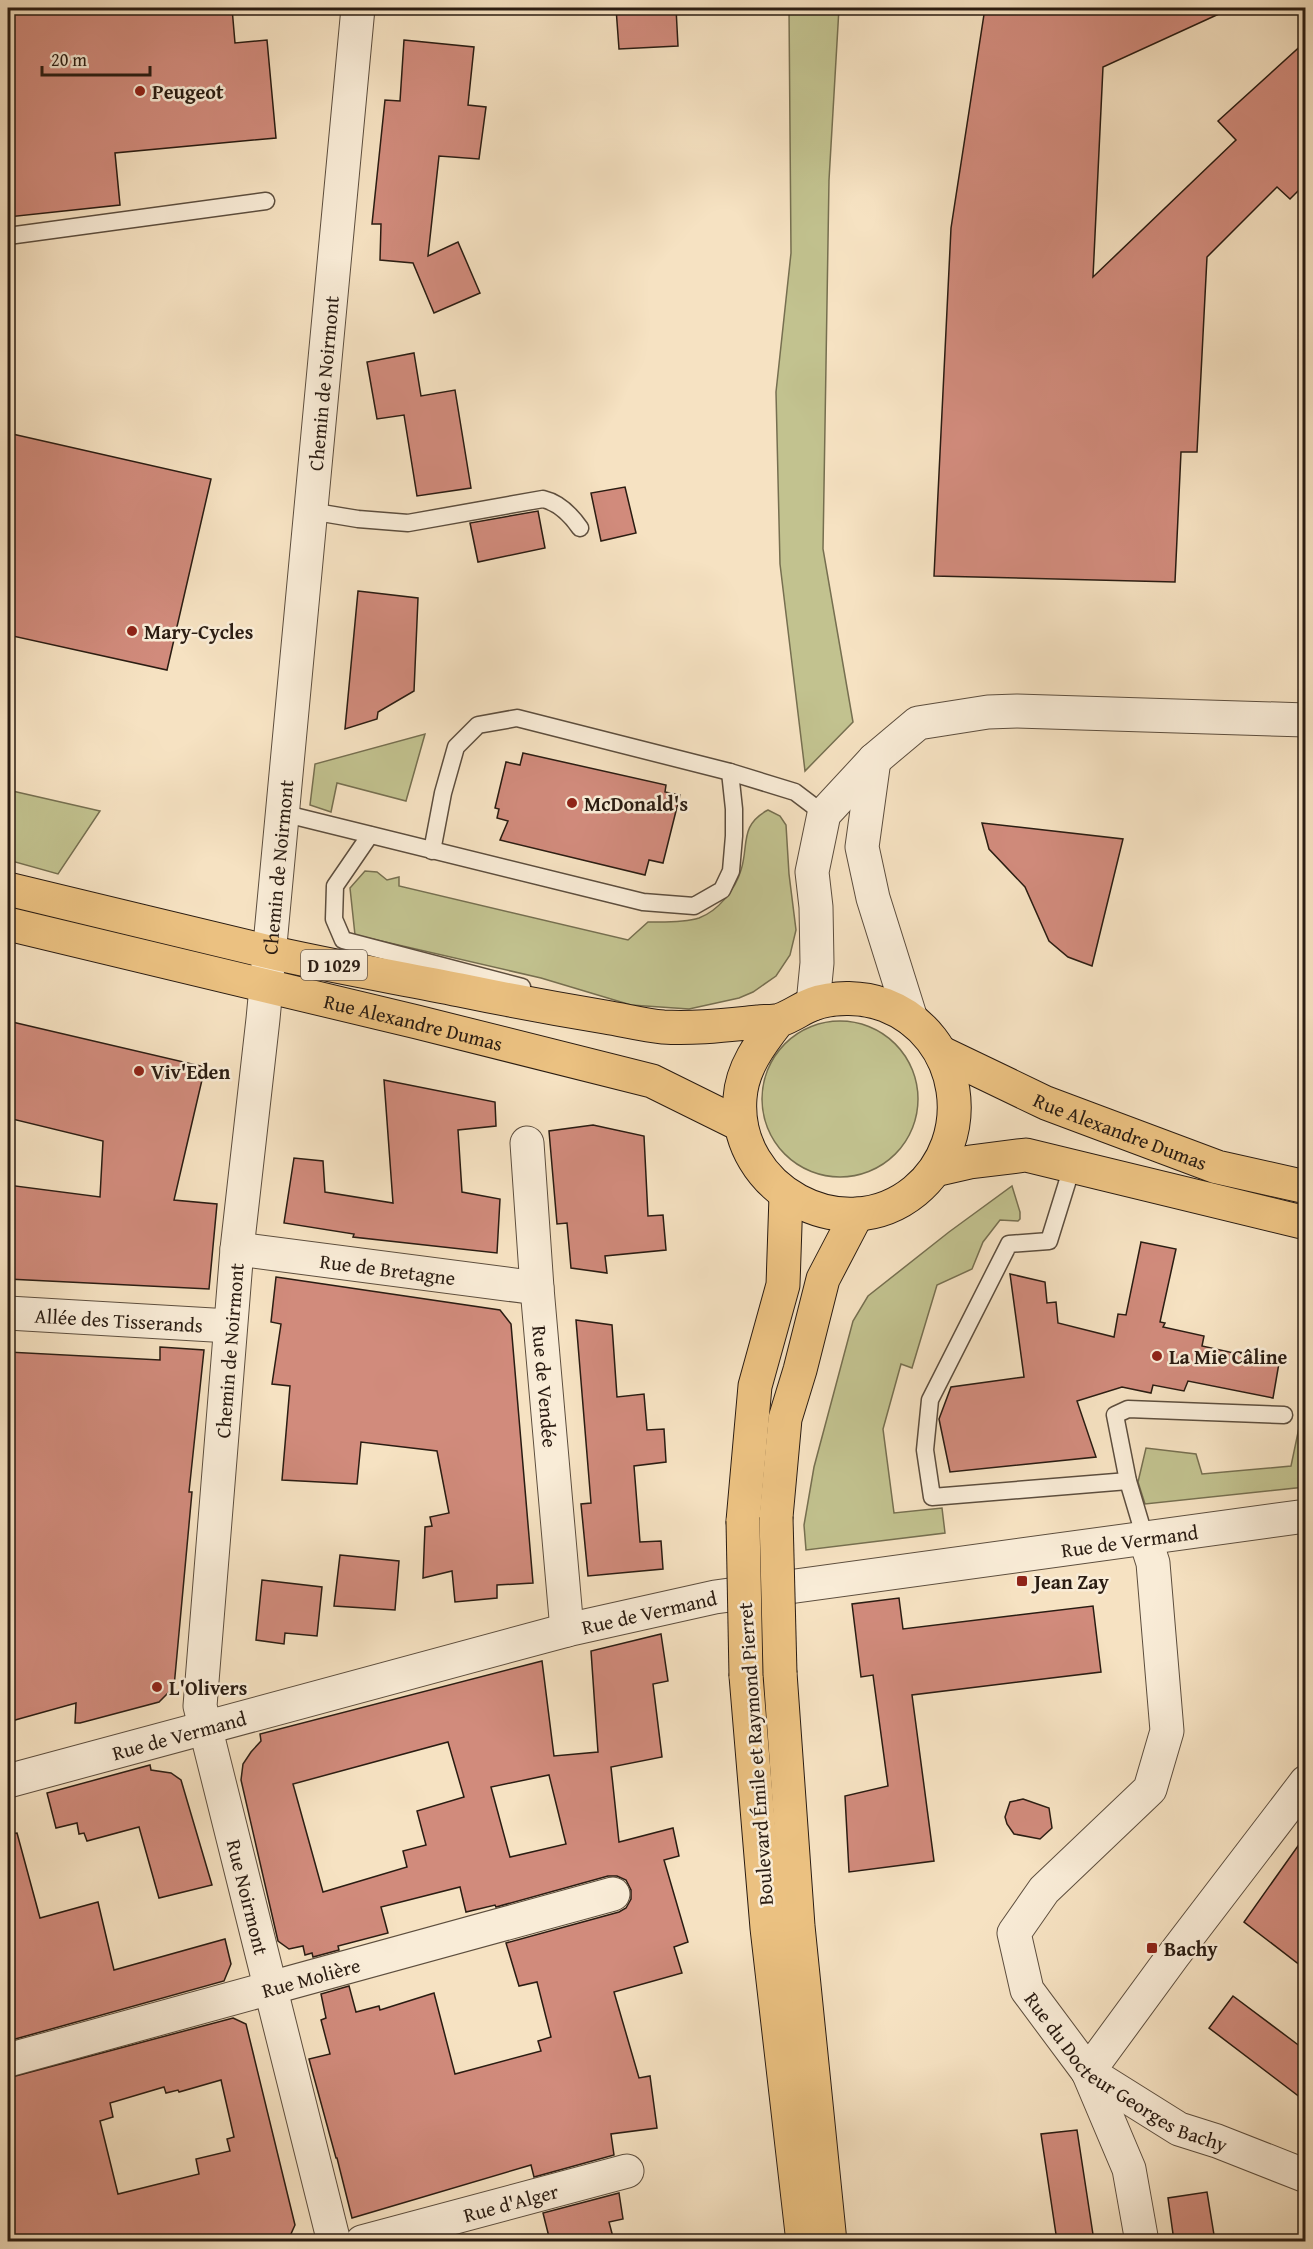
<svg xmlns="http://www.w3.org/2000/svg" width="1313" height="2249" viewBox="0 0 1313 2249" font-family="'Gentium Book Plus',serif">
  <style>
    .green { fill: #c2c28f; stroke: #766f50; stroke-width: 1.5 }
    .building { fill: #d18b7c; stroke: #2a1c12; stroke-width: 1.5; fill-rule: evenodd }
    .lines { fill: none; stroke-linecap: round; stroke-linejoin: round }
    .service-casing { stroke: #5d4e3e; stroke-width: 19 }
    .minor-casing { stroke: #5d4e3e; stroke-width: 35 }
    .primary-casing { stroke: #2a1c12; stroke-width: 35 }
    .service { stroke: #f9ecd7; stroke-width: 16 }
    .minor { stroke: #f9ecd7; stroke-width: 33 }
    .primary { stroke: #ebc181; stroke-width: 33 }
    .primary-bridge-casing { stroke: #2a1c12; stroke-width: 35; stroke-linecap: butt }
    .primary-bridge { stroke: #ebc181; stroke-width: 33 }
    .poi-dot { fill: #8f2418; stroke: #f9ecd7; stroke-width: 2 }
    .labels { text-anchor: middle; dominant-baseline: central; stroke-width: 5; stroke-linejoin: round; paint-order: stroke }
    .shield { fill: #f9ecd7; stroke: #685a4d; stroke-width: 1.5 }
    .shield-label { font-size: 18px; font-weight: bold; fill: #2a1c12 }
    .poi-label { font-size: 20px; font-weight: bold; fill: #2a1c12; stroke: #f9ecd7; text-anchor: start }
    .street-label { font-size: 20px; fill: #2a1c12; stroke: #f9ecd7 }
  </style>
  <rect width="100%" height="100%" fill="#f6e2c2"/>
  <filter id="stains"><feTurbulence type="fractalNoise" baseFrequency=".00333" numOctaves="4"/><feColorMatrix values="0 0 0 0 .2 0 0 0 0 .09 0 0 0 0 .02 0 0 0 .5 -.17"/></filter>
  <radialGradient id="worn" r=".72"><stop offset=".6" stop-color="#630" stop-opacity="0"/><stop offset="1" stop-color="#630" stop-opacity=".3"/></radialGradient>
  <g class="green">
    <polygon points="789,8 839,8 829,180 823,549 853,722 805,771 780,564 776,392 791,253"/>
    <polygon points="425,734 406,801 337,783 331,812 310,805 315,764"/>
    <polygon points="8,790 100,811 58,874 8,860"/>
    <path d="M768,810L780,816L786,825L789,874L796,930L790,955L776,976L753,992L739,998L689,1009L631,1005L541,978L355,935L350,888L365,871L377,872L387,880L399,877V886L628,940L648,922C664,922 683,923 699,918C718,911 735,890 741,870C749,846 739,825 768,810Z"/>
    <circle cx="840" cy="1099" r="78"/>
    <polygon points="1012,1186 1020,1212 1020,1219 1018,1221 1000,1220 983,1242 972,1269 937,1285 912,1368 901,1364 883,1429 894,1513 942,1508 945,1533 806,1550 804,1525 814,1467 853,1321 868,1296 949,1232"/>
    <polygon points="1305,1399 1305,1487 1145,1504 1138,1482 1146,1448 1196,1454 1202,1474 1291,1466"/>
  </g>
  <g class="building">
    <polygon points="8,8 232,8 235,43 267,40 276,138 115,153 120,205 8,217"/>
    <polygon points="616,8 676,8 678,46 619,49"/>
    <polygon points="985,8 1232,8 1103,67 1093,277 1236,140 1218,121 1305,42 1305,184 1290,199 1277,187 1207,257 1197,452 1181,452 1175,582 934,576 951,228"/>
    <polygon points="404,40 474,47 468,105 486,107 479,159 439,156 428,256 458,242 480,293 434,313 413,263 380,260 381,224 372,224 385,100 400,101"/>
    <polygon points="414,353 421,396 455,390 471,488 417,496 404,415 377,419 367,362"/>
    <polygon points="8,433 211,479 167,670 8,635"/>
    <polygon points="625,487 636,533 601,541 591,493"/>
    <polygon points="538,511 545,548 478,562 470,523"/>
    <polygon points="358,591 418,598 414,691 378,712 377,719 345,729"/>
    <polygon points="523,753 666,785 665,792 680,795 663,863 649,860 645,875 500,840 508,821 497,818 499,809 495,808 506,762 520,765"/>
    <polygon points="982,823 1123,839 1092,966 1068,957 1049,941 1025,887 989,849"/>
    <polygon points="8,1021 205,1067 174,1200 217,1204 209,1289 8,1279 8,1185 100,1197 103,1141 8,1118"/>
    <polygon points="384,1080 495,1102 496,1126 458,1130 462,1192 500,1199 497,1253 353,1237 354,1234 284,1223 294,1158 323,1161 325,1192 393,1203"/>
    <polygon points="593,1125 644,1136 648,1216 663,1215 666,1250 605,1256 607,1273 571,1268 567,1223 557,1224 549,1131"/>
    <polygon points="1141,1242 1176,1249 1160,1322 1165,1323 1163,1327 1204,1336 1202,1346 1279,1363 1273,1398 1188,1381 1184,1391 1153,1385 1151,1393 1122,1387 1077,1401 1096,1457 950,1472 939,1419 951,1387 1024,1377 1010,1274 1045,1282 1047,1303 1056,1302 1058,1323 1114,1337 1118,1314 1126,1315"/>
    <polygon points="276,1277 500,1310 511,1324 533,1583 497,1585 497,1598 455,1602 452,1571 423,1578 425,1527 432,1526 430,1517 449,1513 437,1451 361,1442 357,1484 282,1480 290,1386 272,1384 281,1324 271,1322"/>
    <polygon points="576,1320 612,1325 617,1397 644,1394 647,1430 664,1429 666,1462 634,1466 640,1542 661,1541 663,1569 588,1576 581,1504 591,1503"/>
    <polygon points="160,1347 204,1350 189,1492 192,1492 174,1687 159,1702 80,1723 75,1723 76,1703 8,1722 8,1352 160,1360"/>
    <polygon points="340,1555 399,1561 395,1610 334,1606"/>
    <polygon points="262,1580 322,1587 317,1636 285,1633 284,1644 256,1640"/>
    <polygon points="899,1598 903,1629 1093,1606 1101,1672 912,1695 934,1861 849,1872 845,1796 888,1786 873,1675 861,1677 852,1604"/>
    <path d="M661,1634L668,1681L653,1684L662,1757L611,1767L619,1842L673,1828L679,1856L664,1860L688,1942L674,1947L682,1973L614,1992L639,2078L650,2076L657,2128L611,2134L614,2155L534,2177L531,2165L352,2218L337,2158H336L309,2059L330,2054L321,2020L326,2018L321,1994L349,1986L356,2012L379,2006L380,2010L434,1993L455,2074L541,2051L538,2041L551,2037L537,1982L519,1986L506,1943L619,1912L626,1908L631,1899V1890L626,1880L617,1876H608L496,1907L495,1905L466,1912L460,1887L381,1907L388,1933L338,1946L339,1950L313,1957L312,1953L305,1955L303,1946L289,1949L278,1941L241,1780L243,1764L251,1752L261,1741L260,1734L542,1661L554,1756L598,1752L591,1651ZM448,1742L464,1797L417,1811L426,1845L403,1851L407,1867L323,1892L293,1784ZM549,1775L566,1844L510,1857L491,1787Z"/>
    <polygon points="150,1765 151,1770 171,1773 181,1780 212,1885 159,1898 139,1827 87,1841 84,1833 79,1834 77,1823 56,1828 47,1793"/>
    <polygon points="1023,1799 1049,1808 1052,1828 1040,1839 1014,1834 1007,1824 1005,1817 1010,1802"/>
    <polygon points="17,1833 40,1918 98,1902 114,1970 225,1939 231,1964 224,1981 8,2041 8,1834"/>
    <polygon points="1305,1836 1305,1969 1244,1922"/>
    <polygon points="1233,1996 1305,2050 1305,2101 1209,2028"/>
    <path d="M233,2018L246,2024L295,2225L290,2236L269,2241H8V2078ZM221,2080L234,2137L227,2139L230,2151L196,2159L199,2174L118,2194L100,2121L113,2117L110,2103L164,2087L166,2093L178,2090L179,2092Z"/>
    <polygon points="1077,2130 1094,2241 1057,2241 1041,2134"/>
    <polygon points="1207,2192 1215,2241 1174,2241 1168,2198"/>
    <polygon points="619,2193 623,2219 609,2222 614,2241 550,2241 543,2213"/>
  </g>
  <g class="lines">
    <g class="service-casing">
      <g id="service">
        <polyline points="8,236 266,201"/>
        <path d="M310,511L358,519L408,523L543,499C560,503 571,515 580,528"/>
        <polyline points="282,813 643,902 694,906 722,890 731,871 734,836 734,809 730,772"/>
        <polyline points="370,835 335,886 334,919 343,940 522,987"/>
        <polyline points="432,851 443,793 456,747 478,725 517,718 730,772 795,792 824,814"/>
        <polyline points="1072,1167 1049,1241 1009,1244 930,1400 925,1450 932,1497 1128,1481"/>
        <polyline points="1145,1538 1128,1481 1115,1415 1128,1409 1284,1415"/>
      </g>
    </g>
    <g class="minor-casing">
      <g id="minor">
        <polyline points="874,760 862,847 873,898 911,1019"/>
        <polyline points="813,1004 817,963 816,907 812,872 824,814 874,760 918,723 988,712 1017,711 1306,720"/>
        <path id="s1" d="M527,1143L537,1288L567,1630"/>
        <path id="s2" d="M237,1249L537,1288"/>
        <path id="s3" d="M8,1313L230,1326"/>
        <path id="s4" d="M1145,1538L1153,1563L1167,1731L1150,1789L1044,1890L1014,1933L1027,1990L1088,2072L1179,2129L1217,2141L1306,2176"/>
        <path id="s5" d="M8,1781L567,1630L715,1597L1306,1516"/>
        <path id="s6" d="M8,2060L613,1894"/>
        <polyline points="1088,2072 1173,1956 1306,1782"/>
        <polyline points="1088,2072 1129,2169 1142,2242"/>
        <path id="s7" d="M334,2242L200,1706L237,1249L263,1019L358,8"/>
        <path id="s8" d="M362,2242L627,2171"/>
      </g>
    </g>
    <g class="primary-casing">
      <g id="primary">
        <path d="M8,889C94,909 179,931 265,951C330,966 395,977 460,990C508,1000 556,1009 605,1017C624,1020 643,1025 663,1027C694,1029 727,1025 758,1022C765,1021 773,1022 780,1020C792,1016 802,1008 813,1004C835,996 863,997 885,1005C963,1035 978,1139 915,1191C843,1250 733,1189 740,1098C742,1068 760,1044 778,1021"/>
        <path id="s9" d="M8,924L417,1022L652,1081L741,1125"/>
        <path id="s10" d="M942,1053L1046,1103L1217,1167L1306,1187"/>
        <polyline points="935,1170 970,1162 1026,1155 1306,1223"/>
        <polyline points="776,1517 785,1419 800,1370 823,1279 857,1214"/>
        <polyline points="743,1521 755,1386 783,1285 786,1196"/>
        <polyline points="780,1673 798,1926 830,2242"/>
        <polyline points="746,1676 767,1928 803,2242"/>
      </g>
    </g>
    <use href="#service" class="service"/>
    <use href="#minor" class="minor"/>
    <use href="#primary" class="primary"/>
    <g class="primary-bridge-casing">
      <g id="primary-bridge">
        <polyline points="776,1517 780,1673"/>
        <polyline points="743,1521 746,1676"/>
      </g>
    </g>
    <use href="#primary-bridge" class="primary-bridge"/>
  </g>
  <g class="poi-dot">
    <circle cx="140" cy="91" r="6"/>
    <circle cx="132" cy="631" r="6"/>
    <circle cx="572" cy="803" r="6"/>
    <circle cx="139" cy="1071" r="6"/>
    <circle cx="1157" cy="1356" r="6"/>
    <rect x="1016" y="1575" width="12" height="12" rx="3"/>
    <circle cx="157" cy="1687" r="6"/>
    <rect x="1146" y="1942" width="12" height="12" rx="3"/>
  </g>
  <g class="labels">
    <rect class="shield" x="301" y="950" width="66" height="30" rx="4.5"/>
    <g class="shield-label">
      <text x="334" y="965">D 1029</text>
    </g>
    <g class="poi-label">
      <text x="152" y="91">Peugeot</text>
      <text x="144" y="631">Mary-Cycles</text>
      <text x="584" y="803">McDonald's</text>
      <text x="151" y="1071">Viv'Eden</text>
      <text x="1169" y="1356">La Mie Câline</text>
      <text x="1034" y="1581">Jean Zay</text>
      <text x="169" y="1687">L'Olivers</text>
      <text x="1164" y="1948">Bachy</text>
    </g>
    <g class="street-label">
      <text stroke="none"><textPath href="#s7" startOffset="1881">Chemin de Noirmont</textPath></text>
      <text stroke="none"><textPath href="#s7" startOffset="1395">Chemin de Noirmont</textPath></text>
      <text stroke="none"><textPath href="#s9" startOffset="417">Rue Alexandre Dumas</textPath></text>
      <text stroke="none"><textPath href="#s10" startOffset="195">Rue Alexandre Dumas</textPath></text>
      <text stroke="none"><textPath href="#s2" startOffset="152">Rue de Bretagne</textPath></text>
      <text stroke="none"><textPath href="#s3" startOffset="111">Allée des Tisserands</textPath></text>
      <text stroke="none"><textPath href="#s7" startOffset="909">Chemin de Noirmont</textPath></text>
      <text stroke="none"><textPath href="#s1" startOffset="244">Rue de Vendée</textPath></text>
      <text stroke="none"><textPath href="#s5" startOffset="1149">Rue de Vermand</textPath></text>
      <text stroke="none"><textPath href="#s5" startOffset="663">Rue de Vermand</textPath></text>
      <text stroke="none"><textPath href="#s5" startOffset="177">Rue de Vermand</textPath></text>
      <text transform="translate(755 1754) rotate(-94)">Boulevard Émile et Raymond Pierret</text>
      <text transform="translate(248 1897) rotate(76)">Rue Noirmont</text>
      <text stroke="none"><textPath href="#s6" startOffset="314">Rue Molière</textPath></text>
      <text stroke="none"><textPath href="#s4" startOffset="645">Rue du Docteur Georges Bachy</textPath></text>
      <text stroke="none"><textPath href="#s8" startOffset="154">Rue d'Alger</textPath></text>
    </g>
  </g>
  <rect width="1313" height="2249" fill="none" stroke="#f6e2c2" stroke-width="30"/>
  <rect x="9" y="9" width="1295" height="2231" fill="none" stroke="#2a1c12" stroke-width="3"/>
  <rect x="15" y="15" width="1283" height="2219" fill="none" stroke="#2a1c12" stroke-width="1.5"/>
  <path d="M42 66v9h108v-9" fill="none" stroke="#2a1c12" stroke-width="3"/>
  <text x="51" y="66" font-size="18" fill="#2a1c12" stroke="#f9ecd7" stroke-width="4.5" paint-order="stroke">20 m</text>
  <rect width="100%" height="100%" filter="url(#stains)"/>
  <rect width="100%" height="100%" fill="url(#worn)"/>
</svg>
